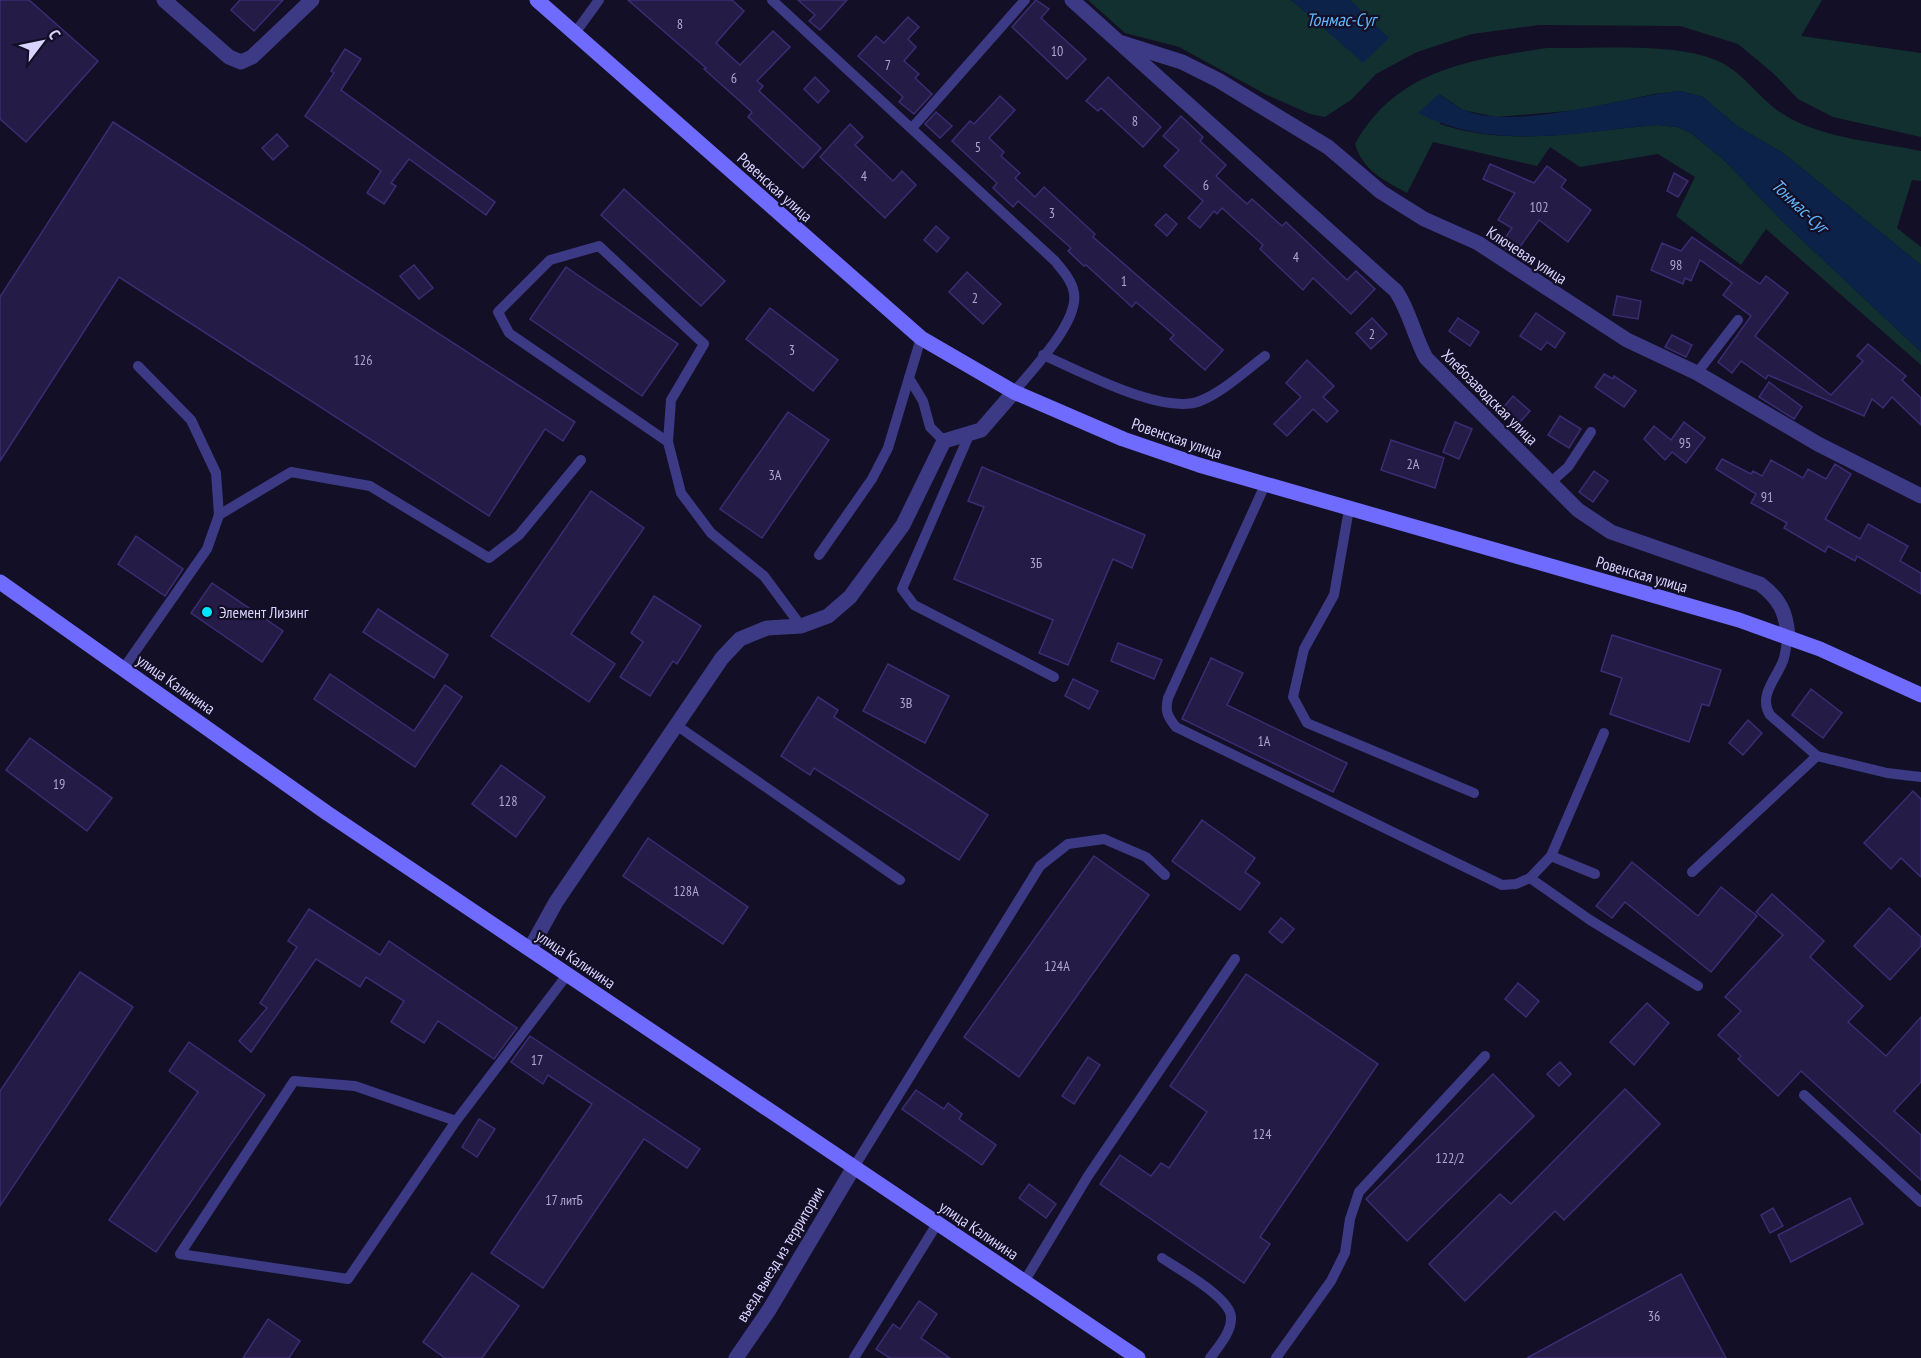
<svg xmlns="http://www.w3.org/2000/svg" width="1921" height="1358" viewBox="0 0 1921 1358" font-family="'PT Sans Narrow',sans-serif">
  <style>
    .green { fill: #12302f }
    .water { fill: #0c2248 }
    .building { fill: #241b47; stroke: #3b2d73; stroke-width: 1.5 }
    .lines { fill: none; stroke-linecap: round; stroke-linejoin: round }
    .lane { stroke: #3d3a85; stroke-width: 10 }
    .street { stroke: #3d3a85; stroke-width: 15 }
    .secondary { stroke: #6f6bff; stroke-width: 15 }
    .poi-dot { fill: #00e5ff; stroke: #130f26; stroke-width: 2 }
    .labels { text-anchor: middle; dominant-baseline: central; stroke-width: 4.5; stroke-linejoin: round; paint-order: stroke }
    .number-label { font-size: 14px; fill: #aca6d1 }
    .street-label { font-size: 16px; fill: #d9d4ff; stroke: #130f26 }
    .poi-label { font-size: 16px; fill: #d9d4ff; stroke: #130f26; text-anchor: start }
    .water-label { font-size: 18px; font-style: italic; fill: #62b6ff; stroke: #130f26 }
  </style>
  <rect width="100%" height="100%" fill="#130f26"/>
  <g class="green">
    <polygon points="1088,0 1291,0 1302,9 1360,11 1350,0 1822,0 1801,36 1921,53 1921,137 1833,117 1798,99 1774,74 1738,44 1680,26 1539,25 1472,34 1417,52 1376,74 1351,100 1325,117 1310,114 1267,95 1179,47 1125,33"/>
    <path d="M1547,48C1596,49 1672,42 1716,60C1745,72 1761,103 1788,117C1826,139 1878,142 1921,151V181L1912,180L1897,228L1921,247V265L1783,153L1737,126L1703,97L1680,91L1654,94L1579,110L1496,117L1463,110L1439,94L1440,124C1511,148 1585,131 1657,125L1677,127L1691,133L1725,161L1784,223L1921,352V365L1766,229L1741,265L1676,216L1695,177L1658,154L1580,167L1550,147L1537,166L1433,142L1407,193C1384,180 1363,171 1355,144C1397,69 1470,60 1547,48Z"/>
  </g>
  <g class="water">
    <polygon points="1291,0 1350,0 1389,38 1363,63"/>
    <path d="M1680,91L1703,97L1737,126L1783,153L1921,265V352L1784,223L1725,161L1691,133L1677,127L1657,125C1576,132 1495,152 1418,113L1439,94C1446,99 1454,105 1462,109C1512,133 1624,96 1680,91Z"/>
  </g>
  <g class="building">
    <polygon points="0,0 29,0 98,61 26,142 0,119"/>
    <polygon points="240,0 283,0 254,31 231,10"/>
    <polygon points="628,0 732,0 744,11 716,43 740,65 773,31 790,47 757,81 763,86 759,91 821,148 803,168 748,117 752,112 704,69 706,68"/>
    <polygon points="798,0 847,0 820,30 809,21 815,15"/>
    <polygon points="1036,0 1049,9 1041,18 1086,59 1067,79 1012,27"/>
    <polygon points="908,17 919,27 908,39 916,47 904,61 919,74 915,78 932,94 914,114 899,102 903,97 858,56 876,36 884,43"/>
    <polygon points="345,49 361,59 341,90 495,202 486,215 409,159 391,183 396,186 384,204 367,193 381,171 305,116 334,73 331,71"/>
    <polygon points="815,77 829,91 818,103 804,89"/>
    <polygon points="1108,77 1161,127 1143,147 1101,108 1098,111 1086,101"/>
    <polygon points="1000,96 1015,110 989,138 1004,152 1001,156 1020,173 1015,178 1035,197 1044,187 1095,234 1093,237 1223,350 1205,370 1170,339 1174,335 1136,302 1132,307 1086,265 1084,266 1068,251 1071,248 1018,201 1013,207 993,188 997,183 952,141 970,121 974,124"/>
    <polygon points="936,112 952,126 940,138 925,124"/>
    <polygon points="1181,116 1203,137 1200,141 1226,165 1216,176 1247,204 1252,199 1282,226 1286,222 1347,280 1356,271 1375,289 1351,314 1313,278 1303,290 1260,249 1263,245 1222,208 1217,214 1214,211 1200,228 1188,218 1203,201 1164,166 1179,150 1163,136"/>
    <polygon points="113,122 575,422 563,441 545,429 489,516 119,277 0,461 0,297"/>
    <polygon points="850,124 863,137 855,145 893,181 902,171 916,185 885,218 820,157"/>
    <polygon points="277,134 288,146 273,160 262,148"/>
    <polygon points="1490,164 1534,183 1547,166 1566,180 1561,187 1591,210 1568,242 1539,220 1514,255 1500,245 1512,228 1498,220 1515,193 1483,179"/>
    <polygon points="1674,173 1688,181 1678,197 1667,191"/>
    <polygon points="624,189 725,281 701,306 601,215"/>
    <polygon points="1166,214 1177,224 1167,236 1155,225"/>
    <polygon points="936,226 949,238 937,252 924,240"/>
    <polygon points="1692,237 1760,284 1766,276 1788,293 1755,336 1831,395 1863,361 1857,356 1868,344 1906,376 1902,380 1921,398 1921,425 1892,397 1883,408 1872,399 1864,416 1768,375 1766,379 1741,361 1732,373 1718,362 1751,316 1723,295 1732,283 1700,260 1691,281 1685,278 1683,284 1651,270 1662,243 1681,251"/>
    <polygon points="414,265 433,288 419,299 400,276"/>
    <polygon points="566,267 678,344 642,396 530,319"/>
    <polygon points="967,272 1001,304 983,324 949,292"/>
    <polygon points="1617,296 1641,301 1638,319 1613,315"/>
    <polygon points="770,308 838,360 813,391 746,339"/>
    <polygon points="1536,313 1565,333 1555,348 1547,342 1541,350 1520,336"/>
    <polygon points="1372,318 1387,334 1371,349 1356,333"/>
    <polygon points="1458,318 1479,332 1470,346 1449,331"/>
    <polygon points="1672,335 1692,345 1686,357 1665,347"/>
    <polygon points="1307,360 1334,386 1323,397 1338,411 1327,422 1313,409 1287,436 1274,424 1301,397 1286,383"/>
    <polygon points="1604,374 1613,379 1614,376 1636,391 1624,407 1595,387"/>
    <polygon points="1769,382 1802,407 1794,419 1759,397"/>
    <polygon points="1513,396 1530,411 1519,423 1502,409"/>
    <polygon points="788,412 829,440 762,538 720,509"/>
    <polygon points="1560,416 1581,429 1569,448 1548,435"/>
    <polygon points="1455,422 1472,429 1459,459 1443,452"/>
    <polygon points="1684,422 1705,438 1686,463 1672,452 1665,460 1644,439 1654,426 1671,440"/>
    <polygon points="1391,440 1444,458 1435,488 1381,470"/>
    <polygon points="1722,459 1751,474 1753,471 1762,476 1771,460 1803,478 1808,469 1826,479 1835,464 1851,474 1825,519 1860,539 1868,524 1908,546 1900,561 1921,573 1921,594 1857,556 1855,561 1828,546 1825,552 1784,528 1787,523 1751,503 1756,494 1716,469"/>
    <polygon points="982,467 1145,535 1132,568 1113,559 1068,665 1039,653 1053,620 954,579 984,507 968,501"/>
    <polygon points="1594,471 1608,481 1593,502 1579,492"/>
    <polygon points="591,491 644,528 571,634 615,664 589,702 491,636"/>
    <polygon points="136,536 183,569 165,596 118,564"/>
    <polygon points="212,583 283,631 262,662 191,613"/>
    <polygon points="654,596 701,626 677,664 673,661 650,696 620,677 643,642 631,633"/>
    <polygon points="378,609 448,655 434,678 363,632"/>
    <polygon points="1612,635 1721,670 1709,706 1702,704 1689,742 1610,714 1622,678 1601,671"/>
    <polygon points="1118,643 1162,660 1154,679 1111,661"/>
    <polygon points="1211,658 1243,673 1227,705 1347,763 1333,792 1182,719"/>
    <polygon points="888,664 949,696 925,743 863,711"/>
    <polygon points="330,674 414,731 445,685 462,697 415,767 314,699"/>
    <polygon points="1073,679 1098,691 1089,709 1065,696"/>
    <polygon points="1811,689 1842,713 1823,738 1792,715"/>
    <polygon points="818,697 838,710 834,717 988,815 959,860 814,768 810,775 781,756"/>
    <polygon points="1748,720 1762,733 1743,755 1729,743"/>
    <polygon points="30,738 112,798 87,831 6,770"/>
    <polygon points="501,765 545,797 516,837 472,804"/>
    <polygon points="1913,791 1921,799 1921,877 1901,858 1891,869 1864,843"/>
    <polygon points="1202,820 1255,858 1245,872 1260,883 1240,910 1172,861"/>
    <polygon points="648,838 748,907 723,944 623,876"/>
    <polygon points="1094,856 1149,895 1019,1077 964,1037"/>
    <polygon points="1632,862 1698,916 1721,887 1757,916 1711,972 1625,902 1612,918 1596,906"/>
    <polygon points="1772,894 1824,941 1810,957 1863,1006 1848,1022 1886,1056 1921,1017 1921,1082 1894,1111 1921,1135 1921,1180 1801,1071 1778,1096 1738,1059 1741,1056 1718,1035 1741,1011 1725,997 1783,935 1756,912"/>
    <polygon points="1889,908 1921,937 1921,946 1890,980 1854,946"/>
    <polygon points="309,909 380,955 389,941 517,1028 494,1059 438,1021 424,1043 391,1022 404,1001 366,977 360,987 316,959 251,1052 239,1041 267,1008 260,1003 297,947 288,941"/>
    <polygon points="1281,918 1294,929 1282,943 1269,932"/>
    <polygon points="80,972 133,1007 0,1206 0,1091"/>
    <polygon points="1246,974 1378,1064 1260,1237 1270,1244 1244,1283 1100,1184 1120,1155 1151,1176 1161,1163 1169,1168 1207,1112 1170,1086"/>
    <polygon points="1518,983 1539,1001 1526,1017 1505,999"/>
    <polygon points="1647,1003 1669,1023 1634,1065 1610,1042"/>
    <polygon points="530,1036 700,1149 687,1168 644,1139 543,1288 491,1253 592,1104 548,1075 543,1084 511,1062"/>
    <polygon points="189,1042 265,1095 156,1252 109,1220 198,1092 169,1071"/>
    <polygon points="1088,1057 1100,1065 1074,1104 1062,1096"/>
    <polygon points="1560,1062 1571,1074 1559,1086 1547,1074"/>
    <polygon points="1493,1074 1534,1116 1407,1241 1366,1199"/>
    <polygon points="1625,1089 1660,1124 1564,1220 1555,1211 1465,1301 1429,1264 1500,1194 1511,1204"/>
    <polygon points="916,1090 944,1109 948,1103 962,1114 959,1119 996,1145 982,1165 902,1109"/>
    <polygon points="479,1119 495,1129 477,1157 462,1147"/>
    <polygon points="1029,1184 1056,1204 1046,1218 1019,1198"/>
    <polygon points="1850,1198 1863,1224 1791,1262 1778,1235"/>
    <polygon points="1773,1208 1783,1226 1770,1233 1761,1215"/>
    <polygon points="472,1273 519,1306 482,1358 445,1358 423,1342"/>
    <polygon points="1681,1274 1726,1358 1527,1358"/>
    <polygon points="919,1301 937,1314 921,1338 950,1358 890,1358 876,1349 893,1324 900,1329"/>
    <polygon points="268,1319 300,1341 289,1358 243,1358"/>
  </g>
  <g class="lines">
    <g class="lane">
      <path d="M772,0L1055,261C1062,270 1072,280 1074,293C1079,322 1032,370 1014,392"/>
      <polyline points="575,33 599,0"/>
      <polyline points="912,128 1025,0"/>
      <polyline points="921,338 909,378 923,401 930,427 944,441"/>
      <path d="M1043,355C1080,371 1163,416 1200,401C1223,392 1245,371 1265,356"/>
      <polyline points="1697,373 1738,320"/>
      <polyline points="970,433 902,589 914,605 1054,677"/>
      <polyline points="668,442 509,333 498,312 550,260 599,246 704,344 671,400 668,442 681,493 711,533 764,576 801,626"/>
      <polyline points="1551,482 1568,467 1591,432"/>
      <path d="M1265,485L1168,698C1165,711 1167,716 1176,727L1502,885L1516,884L1530,878L1551,856L1604,733"/>
      <polyline points="1349,509 1334,595 1304,649 1293,697 1307,723 1474,793"/>
      <polyline points="219,515 291,472 370,486 489,558 519,535 581,460"/>
      <polyline points="819,555 872,479 888,448 909,378"/>
      <path d="M1788,636C1786,644 1786,653 1783,661C1776,679 1758,696 1770,715L1817,756L1887,773L1921,777"/>
      <polyline points="123,669 207,549 219,515 216,473 191,420 138,366"/>
      <polyline points="676,725 900,880"/>
      <polyline points="1551,856 1595,874"/>
      <polyline points="1692,872 1817,756"/>
      <polyline points="1530,878 1590,920 1698,986"/>
      <polyline points="1804,1095 1921,1202"/>
      <polyline points="456,1121 348,1279 180,1254 294,1081 355,1086 456,1121 567,975"/>
      <polyline points="854,1167 1040,866 1068,844 1104,839 1146,857 1165,875"/>
      <path d="M1162,1258C1178,1269 1230,1297 1231,1317C1232,1332 1218,1347 1210,1358"/>
      <polyline points="1024,1282 1088,1176 1235,959"/>
      <polyline points="854,1358 937,1224"/>
      <polyline points="1276,1358 1331,1281 1345,1253 1350,1219 1359,1192 1485,1056"/>
    </g>
    <g class="street">
      <polyline points="164,0 229,57 241,62 252,57 312,0"/>
      <path d="M1072,0L1396,291C1410,312 1414,336 1426,358L1578,510L1611,532L1760,584C1780,599 1786,612 1788,636"/>
      <polyline points="1122,43 1182,62 1218,80 1328,147 1381,192 1424,219 1478,243 1627,340 1697,373 1818,444 1921,496"/>
      <polyline points="530,949 556,902 722,658 740,639 767,628 801,626 828,616 850,597 903,525 944,441 981,430 1014,392"/>
      <polyline points="736,1358 769,1310 854,1167"/>
    </g>
    <g class="secondary">
      <polyline points="537,0 921,338 1014,392 1123,439 1199,465 1739,620 1820,649 1921,695"/>
      <polyline points="0,582 327,813 1138,1358"/>
    </g>
  </g>
  <circle class="poi-dot" cx="207" cy="612" r="6"/>
  <g class="labels">
    <g class="number-label">
      <text x="680" y="24">8</text>
      <text x="1057" y="51">10</text>
      <text x="888" y="65">7</text>
      <text x="734" y="78">6</text>
      <text x="1135" y="121">8</text>
      <text x="978" y="147">5</text>
      <text x="864" y="176">4</text>
      <text x="1206" y="185">6</text>
      <text x="1539" y="207">102</text>
      <text x="1052" y="213">3</text>
      <text x="1296" y="257">4</text>
      <text x="1676" y="265">98</text>
      <text x="1124" y="281">1</text>
      <text x="975" y="298">2</text>
      <text x="1372" y="334">2</text>
      <text x="792" y="350">3</text>
      <text x="363" y="360">126</text>
      <text x="1685" y="443">95</text>
      <text x="1413" y="464">2А</text>
      <text x="775" y="475">3А</text>
      <text x="1767" y="497">91</text>
      <text x="1036" y="563">3Б</text>
      <text x="906" y="703">3В</text>
      <text x="1264" y="741">1А</text>
      <text x="59" y="784">19</text>
      <text x="508" y="801">128</text>
      <text x="686" y="891">128А</text>
      <text x="1057" y="966">124А</text>
      <text x="537" y="1060">17</text>
      <text x="1262" y="1134">124</text>
      <text x="1450" y="1158">122/2</text>
      <text x="564" y="1200">17 литБ</text>
      <text x="1654" y="1316">36</text>
    </g>
    <g class="street-label">
      <text transform="translate(775 187) rotate(42)">Ровенская улица</text>
      <text transform="translate(1527 255) rotate(33)">Ключевая улица</text>
      <text transform="translate(1490 397) rotate(45)">Хлебозаводская улица</text>
      <text transform="translate(1177 438) rotate(19)">Ровенская улица</text>
      <text transform="translate(1642 574) rotate(16)">Ровенская улица</text>
      <text transform="translate(176 684) rotate(35)">улица Калинина</text>
      <text transform="translate(576 959) rotate(34)">улица Калинина</text>
      <text transform="translate(979 1230) rotate(34)">улица Калинина</text>
      <text transform="translate(780 1254) rotate(-59)">въезд выезд из территории</text>
    </g>
    <g class="poi-label">
      <text x="219" y="612">Элемент Лизинг</text>
    </g>
    <g class="water-label">
      <text x="1341" y="19">Тонмас-Суг</text>
      <text transform="translate(1800 206) rotate(43)">Тонмас-Суг</text>
    </g>
  </g>
  <g transform="translate(42 42) rotate(58)" stroke="#130f26" stroke-width="4.5" paint-order="stroke">
  <path d="M0-4.5L10 22L0 15L-10 22Z" fill="#d9d4ff"/>
  <text y="-9" font-size="16" font-weight="bold" text-anchor="middle" fill="#d9d4ff">С</text>
  </g>
</svg>
